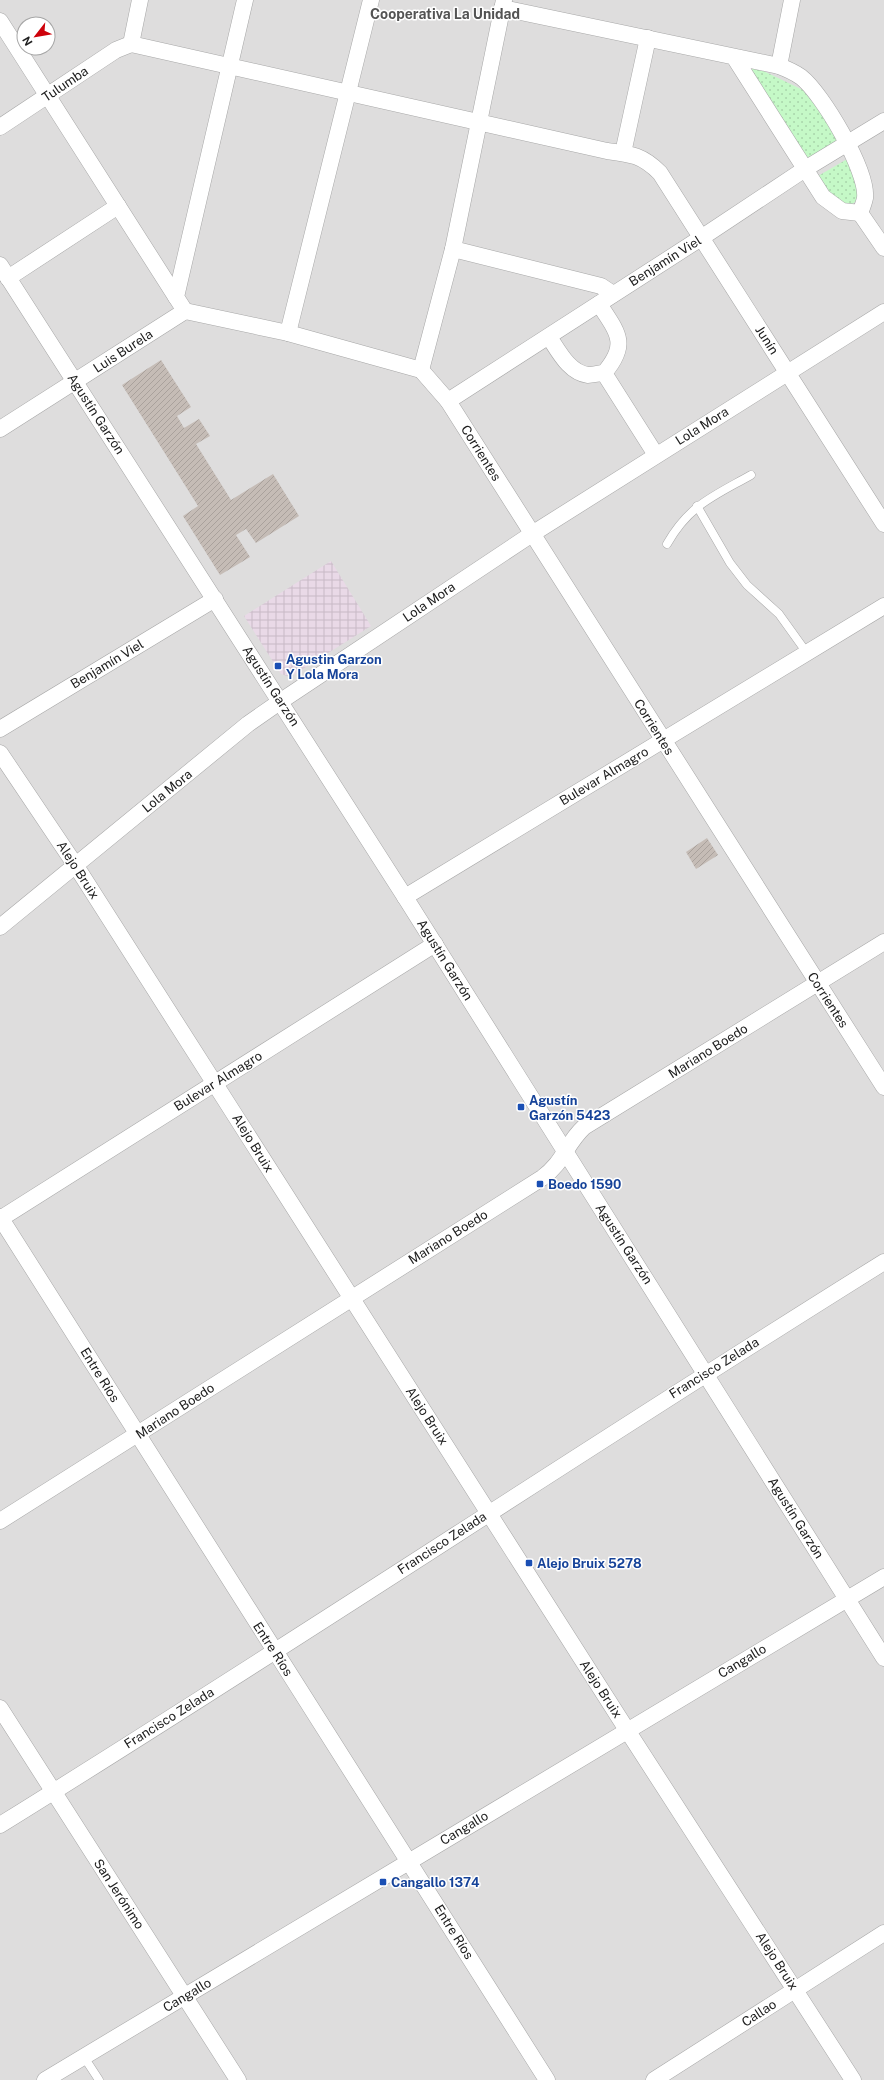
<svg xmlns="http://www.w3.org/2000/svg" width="884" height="2080" viewBox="0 0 884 2080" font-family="'Public Sans',sans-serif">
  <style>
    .residential { fill: #dedddd; fill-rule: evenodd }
    .industrial { fill: url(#industrial-grid) }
    .park { fill: url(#park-dots) }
    .building { fill: url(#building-hatch) }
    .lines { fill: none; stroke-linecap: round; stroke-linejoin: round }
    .lane-casing { stroke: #a7a7a7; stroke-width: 9 }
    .street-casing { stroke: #a7a7a7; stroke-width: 17 }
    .lane { stroke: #fff; stroke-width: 8 }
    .street { stroke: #fff; stroke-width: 16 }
    .transit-dot { fill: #1a4fb4; stroke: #fff; stroke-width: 1.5 }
    .labels { text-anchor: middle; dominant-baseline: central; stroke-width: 3; stroke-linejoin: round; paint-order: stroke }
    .street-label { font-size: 13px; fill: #202020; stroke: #fff }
    .transit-label { font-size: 13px; font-weight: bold; fill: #164399; stroke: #fff; text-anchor: start }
    .neighbourhood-label { font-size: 14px; font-weight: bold; fill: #535353; stroke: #fff }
  </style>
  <defs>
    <pattern id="industrial-grid" width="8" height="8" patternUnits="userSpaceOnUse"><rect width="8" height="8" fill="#e9d9e7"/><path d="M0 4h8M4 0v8" fill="none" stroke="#c8bac6"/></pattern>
    <pattern id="park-dots" width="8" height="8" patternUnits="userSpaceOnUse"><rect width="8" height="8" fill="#c5f9c7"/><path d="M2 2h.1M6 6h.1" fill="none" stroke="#a9d5ab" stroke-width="1.8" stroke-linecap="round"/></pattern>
    <pattern id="building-hatch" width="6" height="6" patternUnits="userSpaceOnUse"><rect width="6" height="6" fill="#c5bcb6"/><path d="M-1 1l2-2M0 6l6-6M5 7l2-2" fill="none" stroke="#a9a19c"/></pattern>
  </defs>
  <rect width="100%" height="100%" fill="#f0ede7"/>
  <path class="residential" d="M0,0H884V2080H0ZM24,24H48V48H24Z"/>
  <polygon class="industrial" points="331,561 371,626 290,677 281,674 244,616"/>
  <g class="park">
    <polygon points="753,66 803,90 816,106 838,139 833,145 809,159 804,157 751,70"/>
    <path d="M849,158C853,169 861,185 858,198C857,201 854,203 852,204C837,210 824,185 818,176Z"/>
  </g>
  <g class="building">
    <polygon points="161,360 191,407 177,416 184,428 199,419 210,436 196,444 231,500 273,474 299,516 256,543 246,529 236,535 250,557 220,575 183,516 198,506 122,385"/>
    <polygon points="707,838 718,855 696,869 686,852"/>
  </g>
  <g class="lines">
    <g class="lane-casing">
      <g id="lane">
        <polyline points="697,506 730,563 747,585 779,614 807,653"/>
        <path d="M667,544C689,505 714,496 751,475"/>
        <polyline points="84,2057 99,2080"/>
      </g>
    </g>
    <g class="street-casing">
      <g id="street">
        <polyline points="245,0 176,297 185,311 288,333 421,370"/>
        <path d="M502,8L779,66C787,69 794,72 801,77C822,93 868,171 865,198C864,203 862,208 860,213L842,211L823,197L734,57"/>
        <polyline points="0,21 176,297"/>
        <path d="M131,44L607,151C631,154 642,155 660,173L884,524"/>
        <polyline points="131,44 140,0"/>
        <polyline points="779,66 792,0"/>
        <polyline points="0,127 116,50 131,44"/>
        <polyline points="623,153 648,38"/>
        <polyline points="860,213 884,248"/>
        <polyline points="453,249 601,286 613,294"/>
        <polyline points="0,265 405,897 884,1658"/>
        <polyline points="8,278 118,206"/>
        <polyline points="288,333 371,0"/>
        <path d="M549,337C558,350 569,373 588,375C593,375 599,373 604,373C629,344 618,333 599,304"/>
        <polyline points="421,370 448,401 884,1087"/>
        <polyline points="421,370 453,249 504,0"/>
        <polyline points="604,373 656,455"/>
        <polyline points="448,401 701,238 805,169 884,121"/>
        <polyline points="0,429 185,311"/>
        <polyline points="0,729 215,599"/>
        <polyline points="0,753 76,866 627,1730 853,2080"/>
        <polyline points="405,897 884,606"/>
        <polyline points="0,927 248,724 281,701 532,534 884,312"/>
        <polyline points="0,1217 547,2080"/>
        <polyline points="0,1219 435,944"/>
        <path d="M0,1521L542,1178C564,1162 565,1145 584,1127L884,942"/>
        <polyline points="0,1708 238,2080"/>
        <path d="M0,1825C297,1641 587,1447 884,1262"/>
        <polyline points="45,2080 884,1577"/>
        <polyline points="654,2080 884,1933"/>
      </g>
    </g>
    <use href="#lane" class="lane"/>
    <use href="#street" class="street"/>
  </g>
  <g class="transit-dot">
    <rect x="274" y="662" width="8" height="8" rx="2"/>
    <rect x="517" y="1103" width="8" height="8" rx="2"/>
    <rect x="536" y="1180" width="8" height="8" rx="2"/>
    <rect x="525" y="1559" width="8" height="8" rx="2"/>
    <rect x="379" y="1878" width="8" height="8" rx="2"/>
  </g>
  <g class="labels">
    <g class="street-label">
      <text transform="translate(65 84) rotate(-34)">Tulumba</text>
      <text transform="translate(665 261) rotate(-32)">Benjamín Viel</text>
      <text transform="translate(767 340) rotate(57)">Junín</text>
      <text transform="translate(123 351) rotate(-33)">Luis Burela</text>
      <text transform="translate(96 414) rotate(57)">Agustín Garzón</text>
      <text transform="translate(702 426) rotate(-32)">Lola Mora</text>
      <text transform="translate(481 453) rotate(58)">Corrientes</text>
      <text transform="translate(429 602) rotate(-34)">Lola Mora</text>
      <text transform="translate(107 664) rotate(-31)">Benjamín Viel</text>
      <text transform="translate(271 686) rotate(57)">Agustín Garzón</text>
      <text transform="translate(654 727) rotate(58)">Corrientes</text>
      <text transform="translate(604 776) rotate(-31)">Bulevar Almagro</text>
      <text transform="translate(167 791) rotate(-39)">Lola Mora</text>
      <text transform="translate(78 870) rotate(57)">Alejo Bruix</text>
      <text transform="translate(445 960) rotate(58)">Agustín Garzón</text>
      <text transform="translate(828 1000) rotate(57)">Corrientes</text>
      <text transform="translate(708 1051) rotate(-32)">Mariano Boedo</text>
      <text transform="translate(218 1081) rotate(-32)">Bulevar Almagro</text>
      <text transform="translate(253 1143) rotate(58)">Alejo Bruix</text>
      <text transform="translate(448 1237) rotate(-32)">Mariano Boedo</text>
      <text transform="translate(624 1244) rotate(57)">Agustín Garzón</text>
      <text transform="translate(714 1368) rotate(-32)">Francisco Zelada</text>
      <text transform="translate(100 1375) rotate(58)">Entre Ríos</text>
      <text transform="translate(175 1411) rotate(-33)">Mariano Boedo</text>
      <text transform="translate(427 1416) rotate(57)">Alejo Bruix</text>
      <text transform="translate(796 1518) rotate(58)">Agustín Garzón</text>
      <text transform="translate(442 1543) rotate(-33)">Francisco Zelada</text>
      <text transform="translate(273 1649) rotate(57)">Entre Ríos</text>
      <text transform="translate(742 1661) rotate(-31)">Cangallo</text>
      <text transform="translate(601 1689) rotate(57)">Alejo Bruix</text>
      <text transform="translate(169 1718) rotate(-32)">Francisco Zelada</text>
      <text transform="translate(464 1828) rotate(-31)">Cangallo</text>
      <text transform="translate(119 1894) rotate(57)">San Jerónimo</text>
      <text transform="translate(454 1932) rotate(58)">Entre Ríos</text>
      <text transform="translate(777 1961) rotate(57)">Alejo Bruix</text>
      <text transform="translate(187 1995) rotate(-31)">Cangallo</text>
      <text transform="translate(759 2013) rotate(-33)">Callao</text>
    </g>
    <g class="transit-label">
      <text x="286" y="659">Agustin Garzon<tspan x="286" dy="15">Y Lola Mora</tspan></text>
      <text x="529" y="1100">Agustín<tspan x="529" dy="15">Garzón 5423</tspan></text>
      <text x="548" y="1184">Boedo 1590</text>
      <text x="537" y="1563">Alejo Bruix 5278</text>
      <text x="391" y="1882">Cangallo 1374</text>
    </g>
    <g class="neighbourhood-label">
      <text x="445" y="14">Cooperativa La Unidad</text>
    </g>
  </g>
  <g transform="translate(36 36) rotate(239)"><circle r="19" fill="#ffffff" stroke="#a6a6a6"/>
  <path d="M0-3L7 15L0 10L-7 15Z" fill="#ce020b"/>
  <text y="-6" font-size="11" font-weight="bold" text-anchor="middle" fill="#202020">N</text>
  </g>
</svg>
